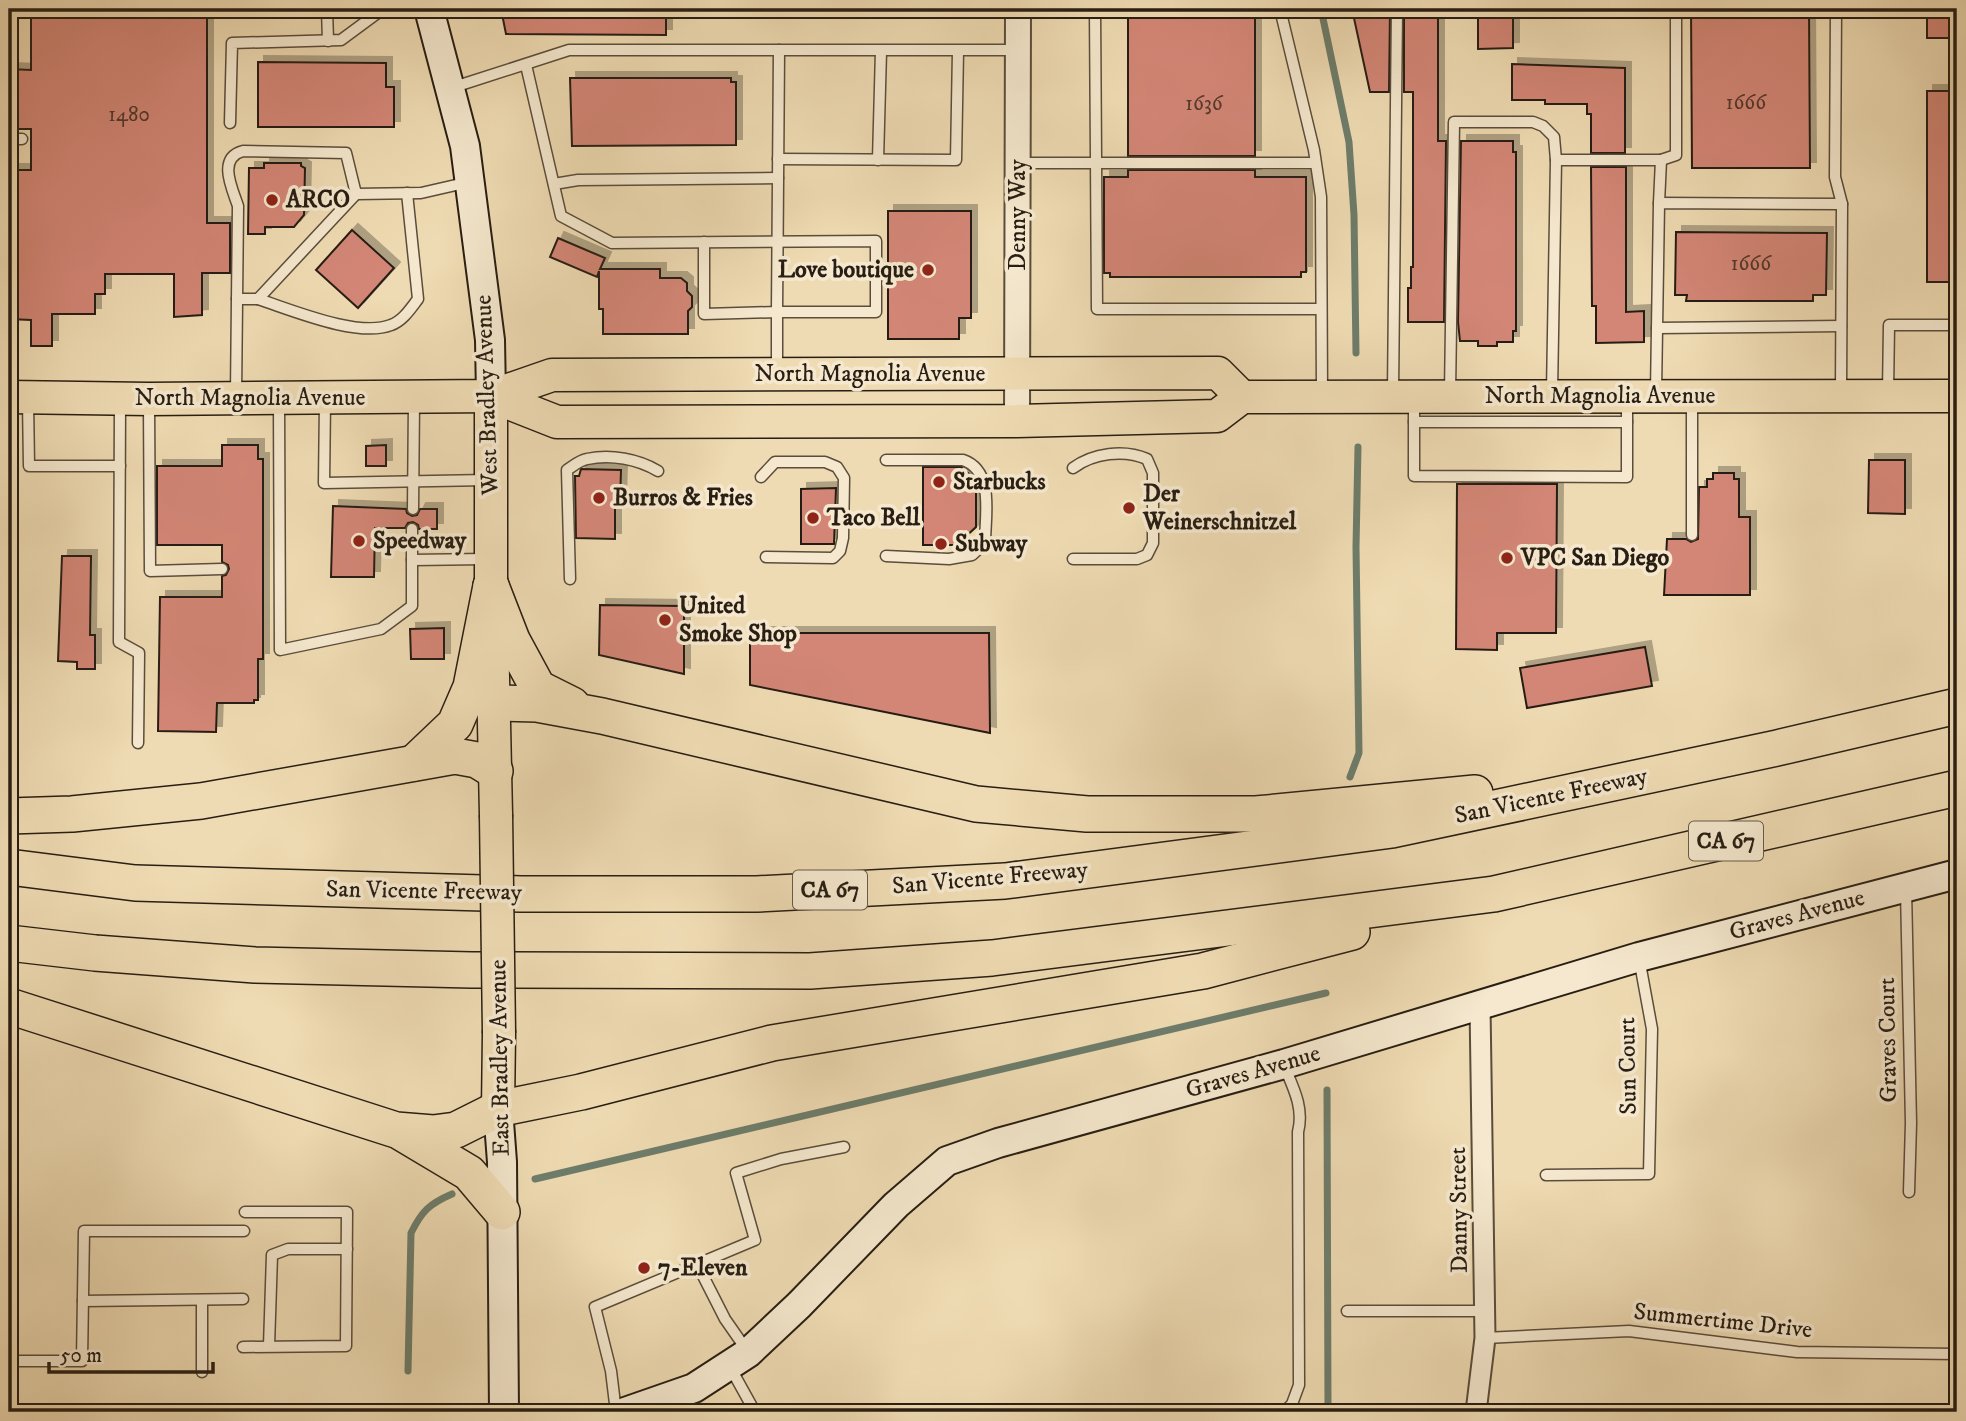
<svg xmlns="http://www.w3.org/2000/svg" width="1966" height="1421" viewBox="0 0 1966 1421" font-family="'IM FELL DW Pica',serif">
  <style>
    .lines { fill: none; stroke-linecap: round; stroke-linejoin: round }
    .stream { stroke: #6d7d6b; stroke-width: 7 }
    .building { fill: #d38676; stroke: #281e13; stroke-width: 2; filter: url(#shadow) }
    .service-casing { stroke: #5a4d3b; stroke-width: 13 }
    .minor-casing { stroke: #5a4d3b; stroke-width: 23 }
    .tertiary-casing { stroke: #5a4d3b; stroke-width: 28 }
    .secondary-casing { stroke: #281e13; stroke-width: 32 }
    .primary-casing { stroke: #281e13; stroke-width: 35 }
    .motorway-casing { stroke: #281e13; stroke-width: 38 }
    .service { stroke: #f5e8ce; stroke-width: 10 }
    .minor { stroke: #f5e8ce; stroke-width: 19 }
    .tertiary { stroke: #f5e8ce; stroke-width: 24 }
    .secondary { stroke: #f5e8ce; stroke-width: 28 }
    .primary { stroke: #efdbb3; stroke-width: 32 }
    .motorway { stroke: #efdbb3; stroke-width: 35 }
    .primary-bridge-casing { stroke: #281e13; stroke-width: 35; stroke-linecap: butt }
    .primary-bridge { stroke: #efdbb3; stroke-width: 32 }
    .poi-dot { fill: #8f2418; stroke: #f5e8ce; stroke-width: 2.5 }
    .labels { text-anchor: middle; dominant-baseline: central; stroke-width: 7; stroke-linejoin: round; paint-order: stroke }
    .number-label { font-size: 21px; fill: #53382c }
    .shield { fill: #f5e8ce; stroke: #665b4b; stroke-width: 2 }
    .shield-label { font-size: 23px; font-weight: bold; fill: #281e13 }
    .poi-label { font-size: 24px; font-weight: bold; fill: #281e13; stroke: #f5e8ce; text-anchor: start }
    .street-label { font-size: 24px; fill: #281e13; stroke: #f5e8ce }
  </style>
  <defs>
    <filter id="shadow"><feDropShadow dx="6" dy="-6" stdDeviation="0" flood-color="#0004"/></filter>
  </defs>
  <rect width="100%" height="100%" fill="#efdbb3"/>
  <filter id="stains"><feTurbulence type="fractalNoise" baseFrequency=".00286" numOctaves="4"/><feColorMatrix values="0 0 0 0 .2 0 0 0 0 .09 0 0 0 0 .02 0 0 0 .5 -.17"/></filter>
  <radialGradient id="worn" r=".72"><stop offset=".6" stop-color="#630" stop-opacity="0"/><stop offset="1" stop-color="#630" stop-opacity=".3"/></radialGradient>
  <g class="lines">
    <g class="stream">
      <polyline points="1321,9 1349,142 1354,215 1356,353"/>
      <polyline points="1350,777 1359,753 1356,547 1358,447"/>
      <polyline points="1327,1090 1328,1412"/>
      <polyline points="535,1179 1326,993"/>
      <path d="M408,1371L411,1233C422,1211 429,1204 452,1194"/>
    </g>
  </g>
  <g class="building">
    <polygon points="31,9 207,9 207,223 230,223 230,273 202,273 202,315 174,317 174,274 105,274 105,294 95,294 95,314 52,314 52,346 31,346 31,320 9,319 9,170 31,170 31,129 9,129 9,69 31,70"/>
    <polygon points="501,9 666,9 666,35 506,34"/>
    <polygon points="1128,9 1253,9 1255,12 1255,156 1128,156"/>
    <polygon points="1352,9 1390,9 1389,92 1370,92"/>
    <polygon points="1404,9 1438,9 1438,141 1446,141 1444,322 1408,322 1408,288 1411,288 1411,267 1413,267 1413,92 1404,92"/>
    <polygon points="1478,9 1513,9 1513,48 1478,49"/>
    <polygon points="1691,9 1809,9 1810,168 1692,168"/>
    <rect x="1927" y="9" width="30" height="29"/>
    <polygon points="258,62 386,63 386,87 394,87 394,127 258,127"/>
    <polygon points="1512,64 1625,68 1625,153 1591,153 1591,114 1587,114 1587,104 1545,104 1545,100 1512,100"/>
    <polygon points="570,78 731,78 731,82 736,82 736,145 572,146"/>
    <rect x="1927" y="91" width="30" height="191"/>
    <polygon points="1461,141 1513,141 1513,152 1516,152 1516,331 1513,331 1513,342 1497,342 1497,346 1478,346 1478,341 1460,341 1458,322"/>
    <polygon points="264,163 301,163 301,166 305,168 304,215 294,227 265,227 265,234 248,234 249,168 264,168"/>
    <polygon points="1591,167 1626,167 1626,312 1644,311 1644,342 1596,343 1596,306 1592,306"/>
    <polygon points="1128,170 1255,170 1255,177 1306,177 1306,272 1301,272 1301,277 1110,277 1110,273 1104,273 1104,177 1128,177"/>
    <polygon points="888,211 971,211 971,318 959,318 959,339 888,339"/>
    <polygon points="352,230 394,268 358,308 316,270"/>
    <polygon points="1676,232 1827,233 1826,295 1813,295 1813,301 1686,301 1687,295 1675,295"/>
    <polygon points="558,238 605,258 600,269 660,269 660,278 681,278 687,283 687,291 692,296 692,307 688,311 688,334 603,334 603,309 599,309 599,271 597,277 550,257"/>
    <polygon points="222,445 258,445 258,459 263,459 263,659 258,659 258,700 254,700 254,703 217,703 216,732 158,731 160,597 222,597 222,576 226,575 229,569 228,565 222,562 222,545 157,545 157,466 222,466"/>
    <polygon points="386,445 386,466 366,466 366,446"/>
    <polygon points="1869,460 1905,460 1905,514 1868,513"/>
    <polygon points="923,467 961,467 974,478 976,484 976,527 962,540 962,545 923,545"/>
    <polygon points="581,469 621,470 620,504 615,504 615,539 576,538 575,476 579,476"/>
    <polygon points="1713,473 1734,473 1734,479 1739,479 1739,517 1750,517 1750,595 1664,595 1667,539 1686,539 1691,542 1698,539 1699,487 1707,487 1707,479 1713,479"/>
    <polygon points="1457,484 1557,484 1556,633 1497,633 1497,650 1456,649"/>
    <polygon points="836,488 834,544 801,544 801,489"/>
    <polygon points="333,506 406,509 407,513 412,516 417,515 420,509 437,509 437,529 419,529 418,525 413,522 408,523 405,528 375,528 374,577 331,577"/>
    <polygon points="62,556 91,556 90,635 95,635 95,669 77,669 77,662 58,661"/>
    <polygon points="600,605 684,606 684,674 599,655"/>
    <polygon points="444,628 444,659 411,659 410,629"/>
    <polygon points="750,633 989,633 990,733 750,685"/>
    <polygon points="1645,647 1652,686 1527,708 1520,668"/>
  </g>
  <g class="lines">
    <g class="service-casing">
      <g id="service">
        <polyline points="327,9 328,41"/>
        <polyline points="1095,9 1097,309 1321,309"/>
        <polyline points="1280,9 1314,150 1321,197 1322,392"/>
        <polyline points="1836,9 1835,177 1842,204"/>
        <polyline points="526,65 561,216 612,243 876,241 876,312 777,312 777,371"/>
        <polyline points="451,88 569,50 1018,50"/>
        <polyline points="230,123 232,43 341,40 383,9"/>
        <polyline points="9,139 22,139"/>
        <polyline points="778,159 956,160 958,51"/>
        <polyline points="878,160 881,51"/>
        <polyline points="1556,160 1661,160 1659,203"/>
        <polyline points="1661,160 1676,155 1676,9"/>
        <polyline points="1018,163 1315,163"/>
        <polyline points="554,184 578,180 778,178"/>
        <polyline points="704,242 704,314 777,312 779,50"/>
        <polyline points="237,299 258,299 356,194"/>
        <path d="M258,299C292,310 358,338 391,325C403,321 411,308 418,299L407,193"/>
        <polyline points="1657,328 1841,326"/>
        <polyline points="1393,392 1397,9"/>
        <polyline points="1656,392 1659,203 1842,204 1841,391"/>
        <polyline points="1888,392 1889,325 1957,325"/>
        <polyline points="1450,393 1454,122 1533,122 1543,126 1554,137 1556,160 1552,392"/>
        <path d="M236,395L238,206C232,188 217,158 243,151L346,153L356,194L421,193L469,182"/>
        <polyline points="1414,400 1414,476 1627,477 1627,399"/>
        <polyline points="1692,400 1692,535"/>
        <polyline points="28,401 29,466 120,466"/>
        <polyline points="120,402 119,642 139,653 138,743"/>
        <polyline points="279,402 280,650 381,629 412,606 412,529"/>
        <polyline points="325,402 324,483 487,480"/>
        <polyline points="149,403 150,571 222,569"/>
        <polyline points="1414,422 1627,422"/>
        <path d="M886,460H963C995,471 985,516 985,543L972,555L949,559L886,556"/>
        <polyline points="761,477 775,462 825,462 837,467 844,478 843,538 840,551 833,558 766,557"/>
        <polyline points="413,509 414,401"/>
        <path d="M1073,559H1137L1147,555L1153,543V473L1147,459C1124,449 1093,453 1073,468"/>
        <polyline points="412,560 485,559"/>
        <path d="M570,579L567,470C573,466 580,460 587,459C611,454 638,459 658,471"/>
        <polyline points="1906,890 1911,1123 1909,1192"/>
        <polyline points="1546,1175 1649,1174 1652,1029 1639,958"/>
        <polyline points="697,1264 725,1319 748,1352"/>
        <polyline points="202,1300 202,1372"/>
        <polyline points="83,1301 243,1299"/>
        <polyline points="1347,1311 1485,1311"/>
        <polyline points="1485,1338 1629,1331 1797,1352 1957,1354"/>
        <polyline points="269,1346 272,1255 288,1249 347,1249"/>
        <polyline points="243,1347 346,1346 347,1212 245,1212"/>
        <polyline points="9,1361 82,1361 84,1231 244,1231"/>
        <polyline points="730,1367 755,1412"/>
        <polyline points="616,1412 611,1371 595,1307 755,1240 736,1173 781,1159 844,1147"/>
        <path d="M1284,1412L1292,1404L1299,1385L1298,1132C1304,1109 1294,1089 1285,1068"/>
      </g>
    </g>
    <g class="minor-casing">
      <polyline id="minor" points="1476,1412 1485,1338 1480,1006"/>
    </g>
    <g class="tertiary-casing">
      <polyline id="tertiary" points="1017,421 1018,9"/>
    </g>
    <g class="secondary-casing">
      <g id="secondary">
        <polyline points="429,9 465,146 490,340 491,396"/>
        <polyline points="498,1109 502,1162 504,1412"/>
        <polyline points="625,1412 694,1388 748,1353 799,1305 896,1205 947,1161 998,1143 1284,1064 1639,957 1957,874"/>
      </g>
    </g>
    <g class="primary-casing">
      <g id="primary">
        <polyline points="491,396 557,422 1017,421 1217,416 1242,397 1957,396"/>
        <polyline points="491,396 491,586 496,815"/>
        <polyline points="9,397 149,399 491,396 552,375 1218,373 1242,397"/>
        <polyline points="498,1109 499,1033"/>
      </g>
    </g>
    <g class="motorway-casing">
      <g id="motorway">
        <polyline points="491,586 512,640 538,688 572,705"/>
        <polyline points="493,703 537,704 602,716 976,804 1087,814 1256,814 1475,793"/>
        <polyline points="414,763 455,724 471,687 491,586"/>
        <polyline points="9,816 72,814 201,801 455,756 477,760 495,771"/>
        <polyline points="9,867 135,883 521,894 757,894 1005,881 1392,830 1777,748 1957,706"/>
        <polyline points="9,943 95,953 255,965 472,970 810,971 992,958 1494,894 1957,788"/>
        <polyline points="9,1006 396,1130 433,1133 456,1130 498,1109 581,1092 772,1043 1203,971 1352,932"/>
        <polyline points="402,1133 469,1173 502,1212"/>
      </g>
    </g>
    <use href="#service" class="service"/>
    <use href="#minor" class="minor"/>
    <use href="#tertiary" class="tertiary"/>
    <use href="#secondary" class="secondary"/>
    <use href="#primary" class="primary"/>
    <use href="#motorway" class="motorway"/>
    <g class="primary-bridge-casing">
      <polyline id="primary-bridge" points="496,815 499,1033"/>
    </g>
    <use href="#primary-bridge" class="primary-bridge"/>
  </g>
  <g class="poi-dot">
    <circle cx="272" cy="200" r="7"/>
    <circle cx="928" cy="270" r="7"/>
    <circle cx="939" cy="482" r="7"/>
    <circle cx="599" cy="498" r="7"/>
    <circle cx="1129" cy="508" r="7"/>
    <circle cx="813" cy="518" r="7"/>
    <circle cx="359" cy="541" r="7"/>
    <circle cx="941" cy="544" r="7"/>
    <circle cx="1507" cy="558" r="7"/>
    <circle cx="665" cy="620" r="7"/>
    <circle cx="644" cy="1268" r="7"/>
  </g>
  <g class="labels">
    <g class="number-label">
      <text x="1746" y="103">1666</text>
      <text x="1204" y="104">1636</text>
      <text x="129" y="115">1480</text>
      <text x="1751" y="264">1666</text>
    </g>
    <g class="shield">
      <rect x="1689" y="821.5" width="74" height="39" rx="5"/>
      <rect x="793" y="870.5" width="74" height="39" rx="5"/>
    </g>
    <g class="shield-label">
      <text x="1726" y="841">CA 67</text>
      <text x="830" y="890">CA 67</text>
    </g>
    <g class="poi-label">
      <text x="286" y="200">ARCO</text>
      <text x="914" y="270" text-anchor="end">Love boutique</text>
      <text x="953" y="482">Starbucks</text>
      <text x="1143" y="494">Der<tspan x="1143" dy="28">Weinerschnitzel</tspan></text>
      <text x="613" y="498">Burros &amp; Fries</text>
      <text x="827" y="518">Taco Bell</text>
      <text x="373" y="541">Speedway</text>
      <text x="955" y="544">Subway</text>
      <text x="1521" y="558">VPC San Diego</text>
      <text x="679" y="606">United<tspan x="679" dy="28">Smoke Shop</tspan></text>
      <text x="658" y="1268">7-Eleven</text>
    </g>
    <g class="street-label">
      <text transform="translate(1018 215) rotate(-90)">Denny Way</text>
      <text x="870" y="374">North Magnolia Avenue</text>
      <text transform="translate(487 395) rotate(-92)">West Bradley Avenue</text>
      <text x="1600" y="396">North Magnolia Avenue</text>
      <text x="250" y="398">North Magnolia Avenue</text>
      <text transform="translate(1551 796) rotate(-12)">San Vicente Freeway</text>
      <text transform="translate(990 878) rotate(-5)">San Vicente Freeway</text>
      <text transform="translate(424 891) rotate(1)">San Vicente Freeway</text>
      <text transform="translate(1797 915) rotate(-15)">Graves Avenue</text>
      <text transform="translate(1888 1040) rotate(-91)">Graves Court</text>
      <text transform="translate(500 1058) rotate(-91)">East Bradley Avenue</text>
      <text transform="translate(1628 1066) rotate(-91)">Sun Court</text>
      <text transform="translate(1253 1072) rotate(-16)">Graves Avenue</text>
      <text transform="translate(1459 1210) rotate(-91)">Danny Street</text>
      <text transform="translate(1723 1321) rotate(6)">Summertime Drive</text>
    </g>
  </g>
  <rect width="1966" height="1421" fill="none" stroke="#efdbb3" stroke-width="35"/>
  <rect x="10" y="10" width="1945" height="1400" fill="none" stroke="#281e13" stroke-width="3.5"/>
  <rect x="18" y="18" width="1931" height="1386" fill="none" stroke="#281e13" stroke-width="2"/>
  <path d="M49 1362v10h164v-10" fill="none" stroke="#281e13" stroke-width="3.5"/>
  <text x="60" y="1362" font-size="21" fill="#281e13" stroke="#f5e8ce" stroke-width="5" paint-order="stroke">50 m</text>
  <rect width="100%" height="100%" filter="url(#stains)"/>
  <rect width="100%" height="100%" fill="url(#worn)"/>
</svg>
